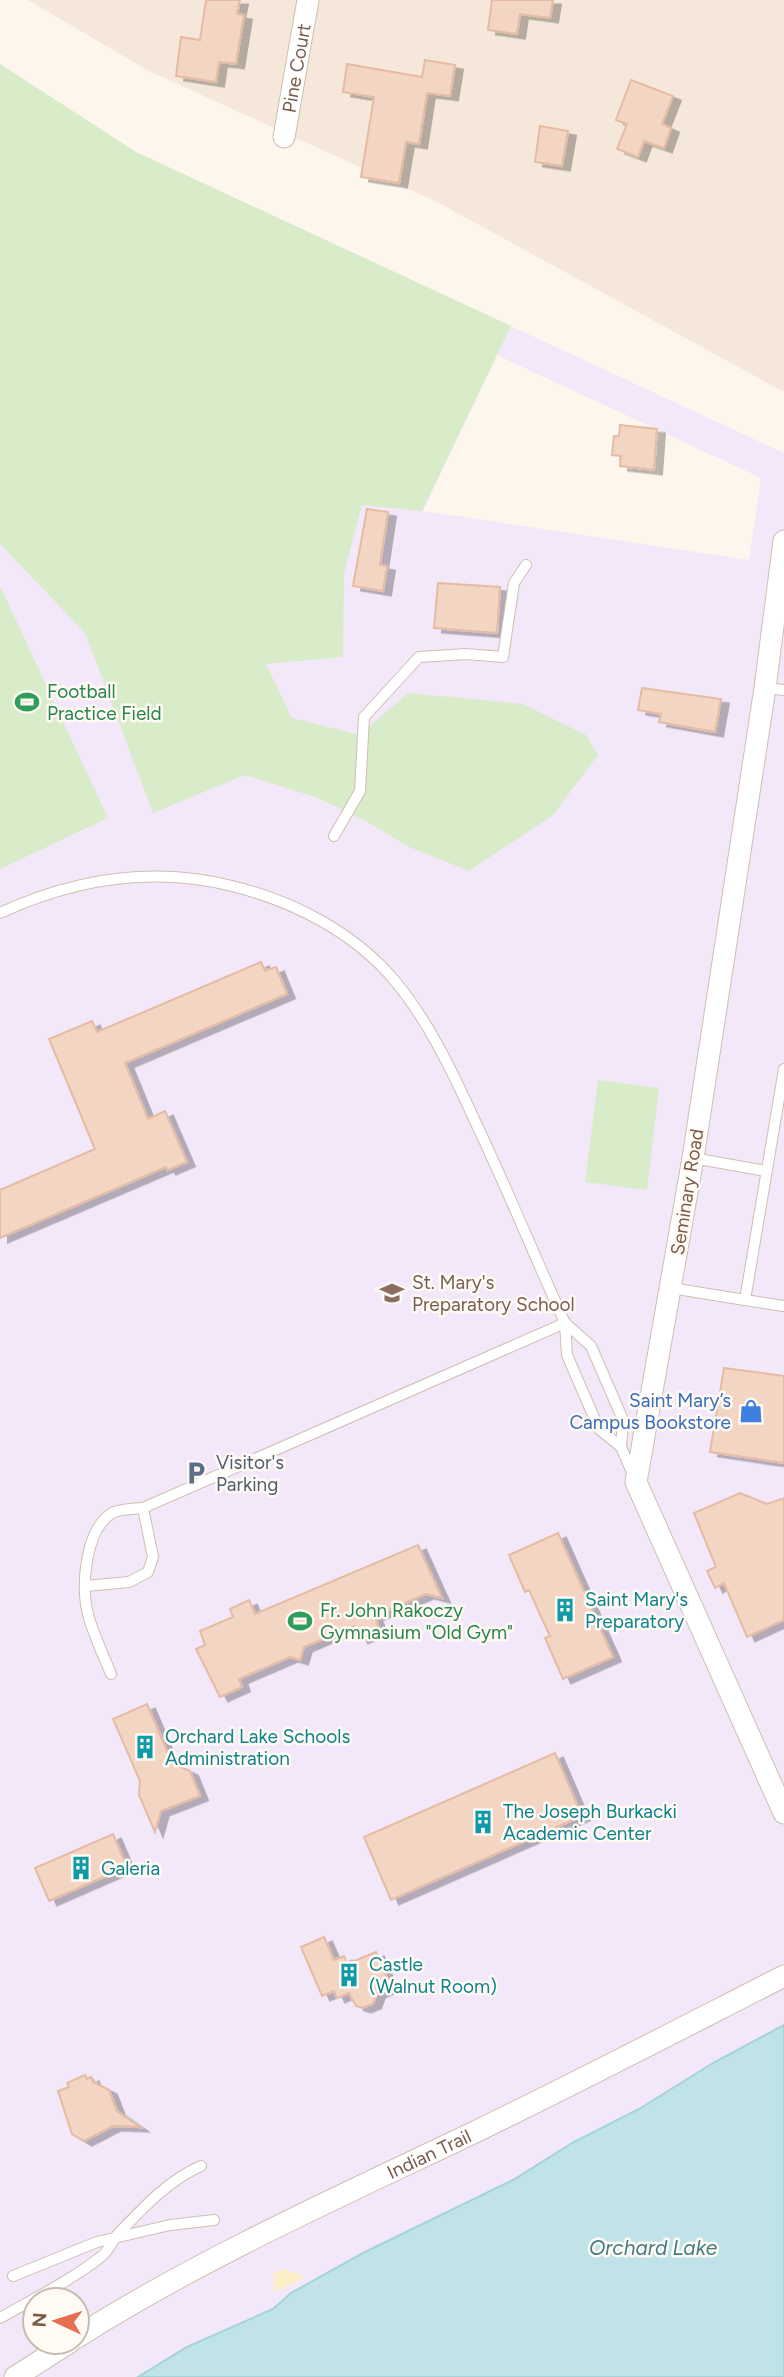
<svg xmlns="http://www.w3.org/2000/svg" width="784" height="2377" viewBox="0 0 784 2377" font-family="Figtree,sans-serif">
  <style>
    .residential { fill: #f5e8da }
    .education { fill: #f3e8fa; fill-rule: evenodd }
    .green { fill: #d8ecc9 }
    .sand { fill: #fcefc7 }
    .water { fill: #bfe3e8; stroke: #a5d3da; stroke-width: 2 }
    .building { fill: #f3d5c3; stroke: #e6bba3; stroke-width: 2; filter: url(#shadow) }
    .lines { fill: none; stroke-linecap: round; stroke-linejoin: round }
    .service-casing { stroke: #d1beb0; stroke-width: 12 }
    .minor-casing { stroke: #d1beb0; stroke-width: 23 }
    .service { stroke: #fff; stroke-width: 10 }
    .minor { stroke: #fff; stroke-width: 21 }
    .labels { text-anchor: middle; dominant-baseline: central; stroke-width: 5; stroke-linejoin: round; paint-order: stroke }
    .street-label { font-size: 19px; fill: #7a5c4d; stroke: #fffaf3 }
    .leisure-label { font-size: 19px; fill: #27864d; stroke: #fffaf3; text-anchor: start }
    .education-label { font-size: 19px; fill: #785e54; stroke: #fffaf3; text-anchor: start }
    .shop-label { font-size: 19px; fill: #366cbe; stroke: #fffaf3; text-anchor: end }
    .service-label { font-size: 19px; fill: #4e5e75; stroke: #fffaf3; text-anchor: start }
    .culture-label { font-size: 19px; fill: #0d838f; stroke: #fffaf3; text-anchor: start }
    .water-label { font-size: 21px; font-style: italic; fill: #437c86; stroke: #fffaf3 }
  </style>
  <defs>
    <filter id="shadow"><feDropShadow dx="8" dy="4.5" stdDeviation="0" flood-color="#0004"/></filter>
  </defs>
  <rect width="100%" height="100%" fill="#fdf6ec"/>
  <polygon class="residential" points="28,0 784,0 784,392 439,203 149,71"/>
  <path class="education" d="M0,64L136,152L784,453V2025L713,2063L639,2109L572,2143L513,2180L322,2277L291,2293L274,2309L187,2347L138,2377H0ZM497,355L761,478L749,560L423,511ZM35,2300H77V2342H35Z"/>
  <g class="green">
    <polygon points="0,64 136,152 511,326 422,511 362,505 344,573 343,657 266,664 292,718 360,735 408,693 523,704 586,735 598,755 552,816 469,871 407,846 366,821 315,797 245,775 153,813 85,633 0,544"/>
    <polygon points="0,586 108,818 0,869"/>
    <polygon points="598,1080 659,1088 647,1190 585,1182"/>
  </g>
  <polygon class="sand" points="283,2269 305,2277 274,2292 273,2274"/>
  <polygon class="water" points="784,2025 784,2377 138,2377 187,2347 273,2309 291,2293 365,2252 513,2180 572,2143 639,2109 713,2063"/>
  <g class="building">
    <polygon points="206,0 240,0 237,14 244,15 236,64 219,62 216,82 176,76 181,37 200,40"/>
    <polygon points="492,0 553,0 550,18 520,14 517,34 488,30"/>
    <polygon points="425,60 455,65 450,96 427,93 419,144 406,142 399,183 361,177 374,97 343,92 347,64 422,77"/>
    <polygon points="631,80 673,96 662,124 671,128 664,148 644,141 638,157 617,149 627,124 616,120"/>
    <polygon points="540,126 568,131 562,166 535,162"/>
    <polygon points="620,425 657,429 654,470 620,466 621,456 612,455 614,436 619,436"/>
    <polygon points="367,509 388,512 380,565 387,566 383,591 353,586"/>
    <polygon points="438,583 500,587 497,633 434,628"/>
    <polygon points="642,688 721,699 715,732 659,722 661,714 638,710"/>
    <polygon points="261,962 265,971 276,967 287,994 125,1063 148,1119 165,1111 187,1162 168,1170 166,1167 0,1238 0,1190 95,1149 49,1039 92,1021 97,1032"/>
    <polygon points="724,1368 784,1376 784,1463 710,1452"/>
    <polygon points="740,1493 767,1504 784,1498 784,1620 747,1637 724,1583 715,1588 707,1571 716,1567 694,1513"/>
    <polygon points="558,1533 613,1657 563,1679 545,1638 550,1636 542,1619 529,1590 525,1592 509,1555"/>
    <polygon points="418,1545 442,1598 426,1594 374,1616 380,1630 360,1639 354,1626 304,1647 300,1660 290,1657 239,1679 242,1687 220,1697 196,1649 205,1645 200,1631 233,1617 230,1609 249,1600 255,1614"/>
    <polygon points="147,1704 172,1763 190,1771 200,1796 161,1811 155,1832 139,1795 140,1781 113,1719"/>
    <polygon points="555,1753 582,1816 391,1900 364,1837"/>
    <polygon points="113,1834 127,1867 49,1901 35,1868"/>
    <polygon points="324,1937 334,1960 344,1956 347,1964 376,1952 391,1987 377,1993 373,2004 363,2008 356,2006 349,1993 337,1998 334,1991 322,1996 301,1947"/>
    <polygon points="85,2075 87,2079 91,2077 93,2082 109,2090 117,2111 140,2127 113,2126 84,2141 72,2134 58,2091 69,2087 67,2083"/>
  </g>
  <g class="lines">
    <g class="service-casing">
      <g id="service">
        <polyline points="765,688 784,690"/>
        <polyline points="334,836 360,791 364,717 419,657 466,654 503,657 514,583 526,565"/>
        <path d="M0,913C74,879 152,866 232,886C293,901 354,932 395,981C429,1022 452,1071 474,1119C506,1186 534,1255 565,1323L567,1355L599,1429L621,1447"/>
        <polyline points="784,1069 745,1300 784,1306"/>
        <polyline points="693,1158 766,1171"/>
        <polyline points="671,1288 745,1300"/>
        <polyline points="565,1323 591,1346 623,1420 621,1447 634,1477"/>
        <polyline points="86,1586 129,1582 148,1572 153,1557 143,1508"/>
        <path d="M111,1674C103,1654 93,1634 88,1614C81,1586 85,1530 112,1513C120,1509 133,1509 143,1508L565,1323"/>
        <polyline points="13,2276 97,2242 170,2225 214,2220"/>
        <path d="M0,2318C35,2298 70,2281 102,2256C109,2250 112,2241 118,2234C143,2208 167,2181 201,2166"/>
      </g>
    </g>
    <g class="minor-casing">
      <g id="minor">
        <path id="s1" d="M284,137L308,0"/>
        <polyline points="784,541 765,688 693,1158 636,1482 784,1813"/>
        <path id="s2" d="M77,2337C204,2257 341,2196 477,2131C580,2081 682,2028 784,1976"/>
        <polyline points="15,2377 70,2342"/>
      </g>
    </g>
    <use href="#service" class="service"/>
    <use href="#minor" class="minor"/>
  </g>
  <defs>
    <g id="stadium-bare" transform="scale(1.89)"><path d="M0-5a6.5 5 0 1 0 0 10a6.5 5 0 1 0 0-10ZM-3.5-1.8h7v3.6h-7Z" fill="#2e9e5b" stroke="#fffaf3" stroke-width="2.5" paint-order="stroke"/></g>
    <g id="school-bare" transform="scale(1.89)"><path d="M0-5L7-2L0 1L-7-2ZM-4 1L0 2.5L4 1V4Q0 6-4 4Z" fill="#8d6e63" stroke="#fffaf3" stroke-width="2.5" paint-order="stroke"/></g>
    <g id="shop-bare" transform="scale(1.89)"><path d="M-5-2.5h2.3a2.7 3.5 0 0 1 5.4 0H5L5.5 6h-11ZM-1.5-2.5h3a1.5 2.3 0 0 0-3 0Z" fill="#3f7fe0" stroke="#fffaf3" stroke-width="2.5" paint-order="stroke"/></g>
    <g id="parking-bare" transform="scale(1.89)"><path d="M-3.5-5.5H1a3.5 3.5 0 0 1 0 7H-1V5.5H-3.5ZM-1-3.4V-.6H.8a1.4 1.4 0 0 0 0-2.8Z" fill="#5c6f8a" stroke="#fffaf3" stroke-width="2.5" paint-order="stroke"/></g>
    <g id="building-bare" transform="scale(1.89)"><path d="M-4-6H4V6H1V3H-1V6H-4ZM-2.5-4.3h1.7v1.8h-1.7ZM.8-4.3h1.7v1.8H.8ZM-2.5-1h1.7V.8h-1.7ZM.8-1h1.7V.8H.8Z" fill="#0f9aa8" stroke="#fffaf3" stroke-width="2.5" paint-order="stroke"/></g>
  </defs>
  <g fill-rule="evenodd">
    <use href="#stadium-bare" x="27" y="702"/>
    <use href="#school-bare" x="392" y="1293"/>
    <use href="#shop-bare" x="751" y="1411"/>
    <use href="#parking-bare" x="196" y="1473"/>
    <use href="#building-bare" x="565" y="1610"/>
    <use href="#stadium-bare" x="300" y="1621"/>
    <use href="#building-bare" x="145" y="1747"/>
    <use href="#building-bare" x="483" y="1822"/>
    <use href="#building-bare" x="81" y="1868"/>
    <use href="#building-bare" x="349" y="1975"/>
  </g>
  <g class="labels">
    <g class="street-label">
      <text stroke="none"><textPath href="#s1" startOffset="70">Pine Court</textPath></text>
      <text transform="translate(687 1192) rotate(-81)">Seminary Road</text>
      <text stroke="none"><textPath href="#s2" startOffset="397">Indian Trail</textPath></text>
    </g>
    <g class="leisure-label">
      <text x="47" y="691">Football<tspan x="47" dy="22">Practice Field</tspan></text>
      <text x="320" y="1610">Fr. John Rakoczy<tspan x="320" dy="22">Gymnasium "Old Gym"</tspan></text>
    </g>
    <g class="education-label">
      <text x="412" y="1282">St. Mary's<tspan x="412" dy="22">Preparatory School</tspan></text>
    </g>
    <g class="shop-label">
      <text x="731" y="1400">Saint Mary’s<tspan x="731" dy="22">Campus Bookstore</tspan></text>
    </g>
    <g class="service-label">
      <text x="216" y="1462">Visitor's<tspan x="216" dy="22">Parking</tspan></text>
    </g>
    <g class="culture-label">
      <text x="585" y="1599">Saint Mary's<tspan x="585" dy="22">Preparatory</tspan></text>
      <text x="165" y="1736">Orchard Lake Schools<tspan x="165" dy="22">Administration</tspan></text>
      <text x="503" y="1811">The Joseph Burkacki<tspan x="503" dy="22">Academic Center</tspan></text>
      <text x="101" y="1868">Galeria</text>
      <text x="369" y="1964">Castle<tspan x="369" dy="22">(Walnut Room)</tspan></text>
    </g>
    <g class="water-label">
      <text x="653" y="2247">Orchard Lake</text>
    </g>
  </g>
  <g transform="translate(56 2321) rotate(274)"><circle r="33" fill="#fffaf3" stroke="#cabbb1" stroke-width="2"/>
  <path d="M0-5L12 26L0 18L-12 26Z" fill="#e76f51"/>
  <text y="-10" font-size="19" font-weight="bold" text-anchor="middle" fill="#7a5c4d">N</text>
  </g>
</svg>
